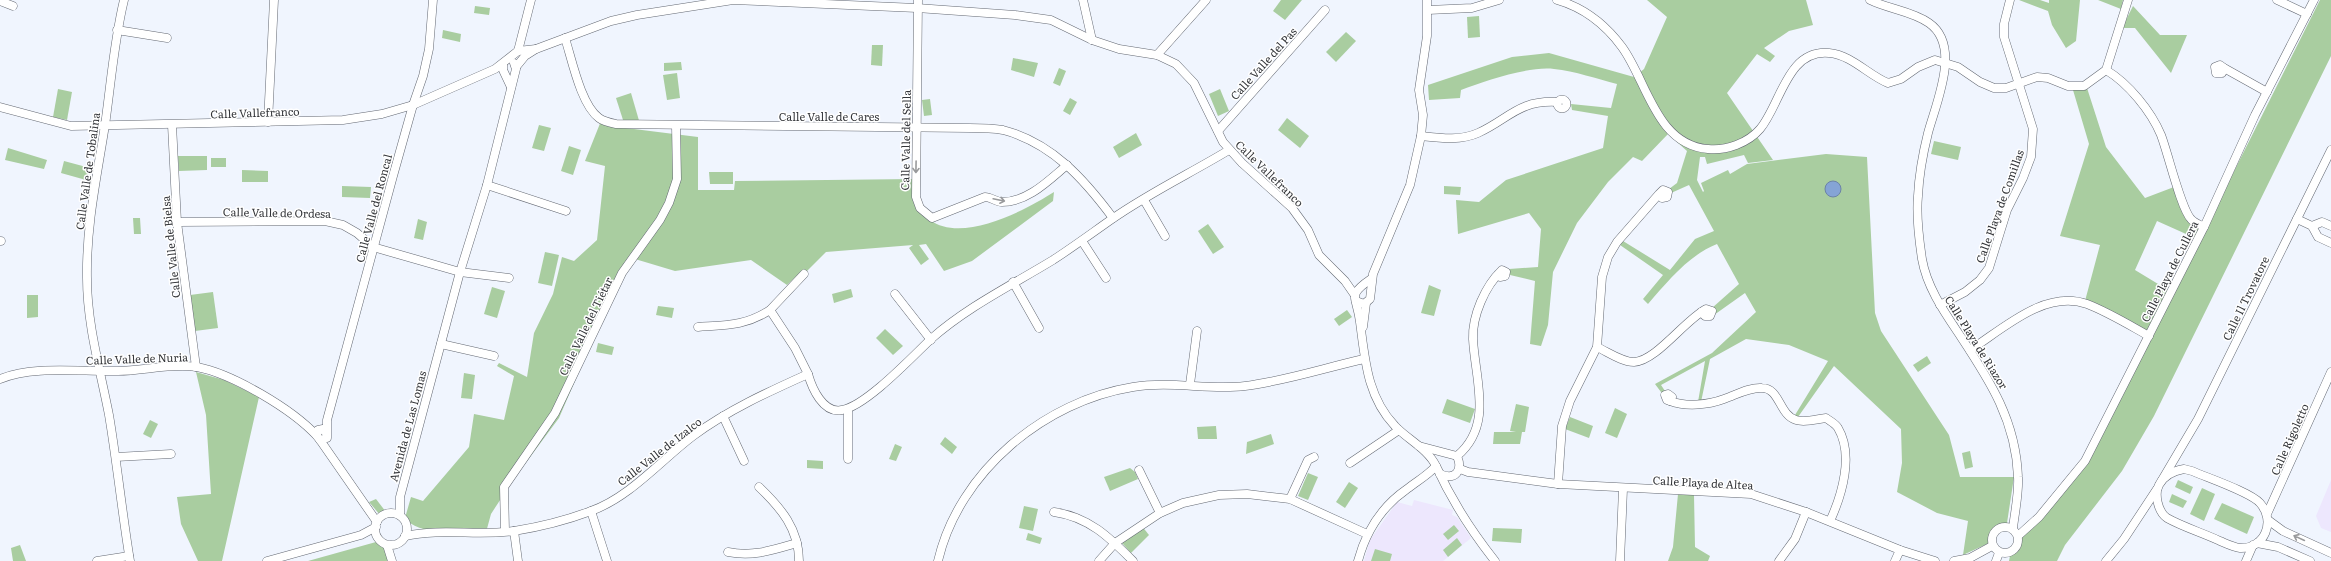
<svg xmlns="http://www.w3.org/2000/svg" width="2331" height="561" viewBox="0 0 2331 561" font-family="Literata,serif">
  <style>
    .education { fill: #ede7fd }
    .green { fill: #a9cda0 }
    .water { fill: #85a4d5; stroke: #6c83a6 }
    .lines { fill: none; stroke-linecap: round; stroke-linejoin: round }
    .minor-casing { stroke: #646973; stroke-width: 9 }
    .minor { stroke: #fff; stroke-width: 8 }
    .oneway { stroke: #999a9c }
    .labels { text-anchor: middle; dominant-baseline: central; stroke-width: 3; stroke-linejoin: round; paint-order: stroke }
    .street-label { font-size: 11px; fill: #333539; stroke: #fff }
  </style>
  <rect width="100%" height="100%" fill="#f0f5fe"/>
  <g class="education">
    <polygon points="2331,480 2331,532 2321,528 2316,516"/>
    <polygon points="1414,500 1453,510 1452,515 1457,517 1471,538 1443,561 1364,561 1370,540 1397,502 1412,506"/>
  </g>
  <g class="green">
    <polygon points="1281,0 1302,0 1285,20 1273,11"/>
    <path d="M1647,0H1806L1813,25L1789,31L1764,48L1775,56L1770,62L1757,54L1727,93L1773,160L1748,163L1744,155L1707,164L1705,157H1700L1697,180L1703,192L1704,191L1701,183L1728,170L1730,174L1747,164L1826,154L1867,157L1875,313L1881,331L1949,435L1960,477H2014L2007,523C1994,525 1990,530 1989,543L1963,555L1968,521L1937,513L1897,492L1902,463L1901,429L1834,366L1798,417L1795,415L1828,361L1789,345L1746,339L1710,359L1701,402H1698L1705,361L1661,385L1667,394L1664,396L1655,384L1712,353L1756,312L1745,293L1714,315L1712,308L1739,284L1717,244C1689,255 1668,281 1648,304L1643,299L1663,275L1620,245L1623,241L1670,270L1695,239L1714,231L1689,185L1671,193L1669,189L1677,183L1687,151L1668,134L1642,161L1633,157L1608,182L1577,223L1553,272L1548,325L1541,346L1530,344L1535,281L1510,275L1509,269L1538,267L1541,229L1529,213L1458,234L1456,200L1479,202L1506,180L1603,148L1608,116L1572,110L1571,104L1611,108L1617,84C1597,79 1575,71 1554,69C1528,66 1485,81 1461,90L1460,98L1429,100L1428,85L1512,57L1549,53L1634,77L1644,69L1667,17Z"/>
    <polygon points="2019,0 2040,0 2049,3 2049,0 2080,0 2076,41 2066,48 2052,25 2048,11"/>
    <polygon points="2098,0 2123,0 2121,9"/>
    <polygon points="2320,0 2331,0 2331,56 2154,416 2122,471 2065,545 2057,561 2009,561 2010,556 2019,550 2021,537 2097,444"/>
    <polygon points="475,6 490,8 489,15 474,13"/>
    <polygon points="2133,6 2160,35 2187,35 2171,73 2135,28 2122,28"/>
    <polygon points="1479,16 1480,37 1468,38 1467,17"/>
    <polygon points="443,30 461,34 460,42 442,38"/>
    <polygon points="1346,32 1356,41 1336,62 1326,52"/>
    <polygon points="872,45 883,45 882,66 871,65"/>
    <polygon points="1013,58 1038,63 1034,77 1011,70"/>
    <polygon points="681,62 682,70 664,71 664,63"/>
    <polygon points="1059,68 1066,71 1060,86 1053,83"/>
    <polygon points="677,73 680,98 667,100 663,75"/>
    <polygon points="2087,88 2106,147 2145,198 2174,187 2200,227 2195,238 2157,221 2135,270 2168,290 2148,332 2085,301 2100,245 2060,236 2089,144 2073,90"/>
    <polygon points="58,89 72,92 67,120 53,117"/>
    <polygon points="1220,89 1229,111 1218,116 1209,94"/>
    <polygon points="631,93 640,124 623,120 616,98"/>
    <polygon points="1070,98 1077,102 1070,115 1063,111"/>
    <polygon points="930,99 932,115 924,116 922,100"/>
    <polygon points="1287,118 1309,136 1300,148 1278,130"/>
    <path d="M601,121L618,127L698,137V190H734L735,181L914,179C914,194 914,197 923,210C925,213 927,218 930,220C962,244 1026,210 1054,192L1053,201L972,261L944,271L926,244L919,245L929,259L921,265L909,248L913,245L826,252L806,272L804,269L787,285L751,260L675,271L635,259L606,309L559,418L513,480L491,514L485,536C465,534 416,535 405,518L411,497L423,501L469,447L474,414L504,420L514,376L497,366L499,363L527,377L534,333L553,294L562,257L574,261L597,240L605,166L585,161Z"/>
    <polygon points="539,125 551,128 544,151 532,148"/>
    <polygon points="1136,133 1142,145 1119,158 1113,147"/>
    <polygon points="1934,141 1961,147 1958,160 1931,154"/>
    <polygon points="569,146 581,150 573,175 561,171"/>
    <polygon points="8,148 47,160 44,169 5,160"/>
    <polygon points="178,156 207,156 207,170 179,171"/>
    <rect x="211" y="158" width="15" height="9"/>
    <polygon points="64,161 90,168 86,180 61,173"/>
    <polygon points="242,170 268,171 268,182 242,182"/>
    <polygon points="709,172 733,172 733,184 710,184"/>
    <polygon points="342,186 371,187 370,198 342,197"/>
    <polygon points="1444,186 1461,187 1460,195 1444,194"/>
    <polygon points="133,218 140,218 141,234 134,234"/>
    <polygon points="418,219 427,222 423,240 414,238"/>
    <polygon points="1208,224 1224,247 1213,254 1198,231"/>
    <polygon points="545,252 559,255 552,286 538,283"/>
    <polygon points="1429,285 1441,290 1434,316 1421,313"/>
    <polygon points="492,287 505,291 497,318 484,314"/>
    <polygon points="851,289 853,297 834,303 832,294"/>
    <polygon points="213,292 218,328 195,331 190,295"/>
    <polygon points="27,295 38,295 38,317 27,318"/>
    <polygon points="658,306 674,308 672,318 656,315"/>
    <polygon points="1347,310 1352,317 1339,326 1334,319"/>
    <polygon points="885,329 903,346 893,355 876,338"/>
    <polygon points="598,343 614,347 612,355 596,352"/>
    <polygon points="1927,356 1931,363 1918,372 1913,365"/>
    <polygon points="196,372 224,380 259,397 222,561 198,561 181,524 177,497 211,494 206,415"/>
    <polygon points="464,373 475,375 472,399 461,398"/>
    <polygon points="1447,399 1475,409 1470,423 1442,413"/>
    <polygon points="1516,404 1529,407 1525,432 1522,432 1520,444 1493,444 1494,432 1516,432 1510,431"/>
    <polygon points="1615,408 1627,414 1617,438 1605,433"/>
    <polygon points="1570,417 1593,426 1589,438 1565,429"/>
    <polygon points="150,420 158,424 151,438 143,434"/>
    <polygon points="1216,426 1217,439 1198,439 1197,427"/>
    <polygon points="1271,434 1274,444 1246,454 1247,442"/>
    <polygon points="945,437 957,447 952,454 940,444"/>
    <polygon points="895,444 902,447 896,461 889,459"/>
    <polygon points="1970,451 1973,467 1965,469 1962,453"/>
    <polygon points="807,460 823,461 823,469 807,468"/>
    <polygon points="1130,468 1135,472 1138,479 1110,491 1104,477"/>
    <polygon points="1308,473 1318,477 1308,500 1298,496"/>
    <polygon points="2178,480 2193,487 2190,494 2175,487"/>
    <polygon points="1349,482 1358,488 1345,508 1336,502"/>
    <polygon points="2202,488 2215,494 2204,521 2190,514"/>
    <polygon points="1678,494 1694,495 1695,547 1710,556 1708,561 1668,561 1673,547"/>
    <polygon points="2172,494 2187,501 2183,508 2169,502"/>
    <polygon points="376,499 386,512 380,515 369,502"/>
    <polygon points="2222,503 2254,517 2247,534 2214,519"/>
    <polygon points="1024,506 1038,509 1033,531 1019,528"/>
    <polygon points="1141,525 1149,535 1131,553 1122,543"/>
    <polygon points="1454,525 1459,531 1448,540 1443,534"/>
    <polygon points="1493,528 1522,529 1521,543 1492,541"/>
    <polygon points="1028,533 1042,538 1040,544 1026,540"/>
    <polygon points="1457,538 1462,545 1448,557 1443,550"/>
    <polygon points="376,542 387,548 387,561 308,561"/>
    <polygon points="20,545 26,561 13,561 11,548"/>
    <polygon points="1375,549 1392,554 1390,561 1371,561"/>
  </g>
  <circle class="water" cx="1833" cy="189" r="8"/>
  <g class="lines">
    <g class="minor-casing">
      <g id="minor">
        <path d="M124,0C114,41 111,83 105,125C97,176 86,226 87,278C87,324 100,369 109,415C117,463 122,512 130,561"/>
        <path d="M918,0L916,197L920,208L932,218L985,197C991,197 996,202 1002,202C1028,202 1049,180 1067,165"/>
        <polyline points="1083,0 1092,40"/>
        <path d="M1557,0C1585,8 1605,24 1622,47C1647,81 1656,145 1708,149C1726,151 1748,143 1760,129C1781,104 1787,49 1829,53C1852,55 1868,75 1888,83L1901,79L1918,67L1935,60L1958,67L1980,82L1994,88H2006L2037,77L2048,78L2068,86H2084L2106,70L2128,0"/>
        <path d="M1870,0C1888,9 1912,11 1929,23C1962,46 1936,103 1928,133C1923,153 1919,175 1918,196C1916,216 1919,239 1922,259C1927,288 1945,313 1961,337C1990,381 2016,421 2018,477C2019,493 2015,511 2013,528"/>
        <polyline points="2277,0 2307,14"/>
        <polyline points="0,1 13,6"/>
        <polyline points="1428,10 1472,8 1499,0"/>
        <polyline points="117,30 167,38"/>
        <path d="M565,38C572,60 581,105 599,118C603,121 611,123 616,124L969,128C980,128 992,128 1003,130C1052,143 1084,179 1113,218"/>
        <polyline points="518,51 531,0"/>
        <polyline points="1157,55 1206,0"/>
        <polyline points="503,64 503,70 511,87"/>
        <polygon points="2220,65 2224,68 2222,73 2216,73 2215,67"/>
        <polyline points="516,67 525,56 536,49 611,21 637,15 733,0 917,8 1015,15 1051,20 1092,40 1119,49 1157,55 1176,64 1194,83 1223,142 1242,163 1292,208 1308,230 1319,255 1345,281 1354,294"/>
        <polyline points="2224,68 2267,92"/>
        <path d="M2106,70C2128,83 2151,111 2161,135C2168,153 2181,209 2191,219C2194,223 2201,225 2204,227"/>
        <circle cx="1562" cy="104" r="4.5"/>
        <polyline points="0,107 71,126 343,120 382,114 413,105 495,69 518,51 536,49"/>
        <polyline points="268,122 274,0"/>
        <polyline points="172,125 177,222 196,367"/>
        <polyline points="1218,131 1325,10"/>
        <path d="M1421,136C1440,138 1460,141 1478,133C1509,119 1518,100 1557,102"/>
        <polyline points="487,185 566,211"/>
        <polyline points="1144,200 1165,236"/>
        <polyline points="2297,219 2312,226 2318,237 2331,243"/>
        <polyline points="177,222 325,221 343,225 357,233 373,247 460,272 509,278"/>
        <polyline points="2312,226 2322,222 2331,226"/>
        <polyline points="0,241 1,241"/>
        <polyline points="1082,241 1106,278"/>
        <path d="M1371,279C1346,296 1357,296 1360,322C1365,359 1367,397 1395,426C1407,439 1428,449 1436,466C1451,499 1472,532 1495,561"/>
        <polyline points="1013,282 1039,328"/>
        <polyline points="895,294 931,340"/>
        <polyline points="1356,301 1364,304 1370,299 1373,274 1410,185 1421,136 1423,115 1419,90 1427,36 1427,0"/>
        <polyline points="1940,305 1965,292 1980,280 1989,268 2007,210 2023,178 2031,157 2033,129 2004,37 2004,24 2010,0"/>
        <polyline points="770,310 804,274"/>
        <path d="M698,327C727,325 745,326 770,310L795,348L808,374"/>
        <polyline points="1363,327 1366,303"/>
        <polyline points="441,344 494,356"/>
        <path d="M1597,347C1608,352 1622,362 1634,362C1656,361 1684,321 1706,309L1712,311L1710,316H1705L1701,312"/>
        <path d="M1970,350C2003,329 2045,289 2087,304C2108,312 2129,325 2149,336"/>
        <path d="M0,379C33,365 81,372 118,371C143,371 171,363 197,367C233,374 292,409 317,436"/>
        <polyline points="1190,384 1197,331"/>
        <polygon points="1668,394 1672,397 1670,401 1667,400 1665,395"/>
        <path d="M1670,401C1686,407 1708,405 1724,399C1736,395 1749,387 1762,388C1780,388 1779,415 1796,420C1805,423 1817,419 1826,418C1830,421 1836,424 1838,428C1854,455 1842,495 1830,521"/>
        <polyline points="723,416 744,461"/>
        <polyline points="326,433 323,429 318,430 317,436 320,440 327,438 327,420 393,176 413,105 423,76 429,49 433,0"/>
        <polyline points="320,440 377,522"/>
        <path d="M1419,446L1457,456C1463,470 1456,481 1440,474"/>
        <path d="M1457,456C1494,425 1475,380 1473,339C1472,316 1485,286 1502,270L1506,272L1505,276L1500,277L1498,274"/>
        <polyline points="116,457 171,454"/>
        <polyline points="848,459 848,409"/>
        <polyline points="1350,463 1399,430"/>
        <polyline points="1460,469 1468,472 1558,484 1751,494 1806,512 1900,550 1935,561"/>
        <path d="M2184,469L2192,471C2208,478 2250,492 2260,503C2276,521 2265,549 2240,548C2233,547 2227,544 2220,541C2203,533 2183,527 2167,518C2158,512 2154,494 2159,485C2164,475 2173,471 2184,469Z"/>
        <polyline points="1139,470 1160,513"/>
        <polyline points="2162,480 2198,419 2331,150"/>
        <polyline points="1558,484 1562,426 1570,401 1597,347 1602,277 1608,257 1617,242 1659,194 1663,190 1668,192 1667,197 1662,198 1659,194"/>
        <path d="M759,487C781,508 799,529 799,561"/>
        <polyline points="1290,499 1308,460 1314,457"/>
        <polyline points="591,511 607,561"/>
        <path d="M1054,512C1089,517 1109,537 1133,561"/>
        <circle cx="391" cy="529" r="16"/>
        <polyline points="2267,514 2331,372"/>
        <polyline points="400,515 400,497 460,272 487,185 516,69 514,63"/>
        <polyline points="2268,520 2283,531 2331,553"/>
        <circle cx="2005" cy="540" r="13"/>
        <polyline points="505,531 504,487 555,413 622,273 660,220 669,203 677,179 676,126"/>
        <polyline points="514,531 518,561"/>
        <polyline points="2019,535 2039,517 2085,461 2204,227 2255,115 2314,0"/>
        <path d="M405,536C441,528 478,536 514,531C539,527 567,520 591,511C630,497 660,461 693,436C728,410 768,392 808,374C812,388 823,414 842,410C866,406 912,357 931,339C967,307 1012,285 1053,260C1073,247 1092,233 1112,219C1149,193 1191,173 1229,150"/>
        <polyline points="2257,543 2278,547 2310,561"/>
        <polyline points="387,545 392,561"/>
        <path d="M728,552C753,557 773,550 797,543"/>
        <polyline points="97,561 129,556"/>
        <polyline points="267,561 361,535 376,527"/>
        <path d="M938,561C959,471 1045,401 1133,387C1171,381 1208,390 1245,386C1285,381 1324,368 1364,359"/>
        <polyline points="1099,561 1115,543 1160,513 1183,503 1219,495 1247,494 1290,499 1367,534"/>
        <path d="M1358,561C1366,531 1381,507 1407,489C1417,481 1427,476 1436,466"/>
        <polyline points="1620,561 1623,489"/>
        <polyline points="1779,561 1795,539 1806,512"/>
        <polyline points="1895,561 1900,550"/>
        <polyline points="1954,561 1970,558 1992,546"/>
        <polyline points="1996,561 1999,553"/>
        <polyline points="2106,561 2124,539 2157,489"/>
        <polyline points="2246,561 2253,545"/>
      </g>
    </g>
    <use href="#minor" class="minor"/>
  </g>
  <defs><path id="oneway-shaft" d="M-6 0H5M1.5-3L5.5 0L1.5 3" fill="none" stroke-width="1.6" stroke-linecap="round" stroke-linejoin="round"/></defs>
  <g class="oneway">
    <use href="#oneway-shaft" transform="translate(916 167) rotate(91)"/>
    <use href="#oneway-shaft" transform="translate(999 200) rotate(12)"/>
    <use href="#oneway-shaft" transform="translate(2299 538) rotate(-155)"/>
  </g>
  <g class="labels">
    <g class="street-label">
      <text transform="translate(1263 63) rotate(-48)">Calle Valle del Pas</text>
      <text transform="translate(255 112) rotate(-2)">Calle Vallefranco</text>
      <text x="829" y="116">Calle Valle de Cares</text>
      <text transform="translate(905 140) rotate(-89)">Calle Valle del Sella</text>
      <text transform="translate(87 171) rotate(-82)">Calle Valle de Tobalina</text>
      <text transform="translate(1270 173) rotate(44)">Calle Vallefranco</text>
      <text transform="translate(1999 206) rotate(-70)">Calle Playa de Comillas</text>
      <text transform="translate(373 208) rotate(-75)">Calle Valle del Roncal</text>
      <text transform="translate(277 212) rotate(1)">Calle Valle de Ordesa</text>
      <text transform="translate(170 247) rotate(-96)">Calle Valle de Bielsa</text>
      <text transform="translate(2169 271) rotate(-63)">Calle Playa de Cullera</text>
      <text transform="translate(2245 298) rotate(-64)">Calle Il Trovatore</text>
      <text transform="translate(585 326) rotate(-64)">Calle Valle del Tiétar</text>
      <text transform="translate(1977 342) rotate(58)">Calle Playa de Riazor</text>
      <text transform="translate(137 358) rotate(-2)">Calle Valle de Nuria</text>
      <text transform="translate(407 426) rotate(-75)">Avenida de Las Lomas</text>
      <text transform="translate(2289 439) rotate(-66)">Calle Rigoletto</text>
      <text transform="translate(659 451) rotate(-38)">Calle Valle de Izalco</text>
      <text transform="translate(1703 482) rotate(3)">Calle Playa de Altea</text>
    </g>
  </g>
</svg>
